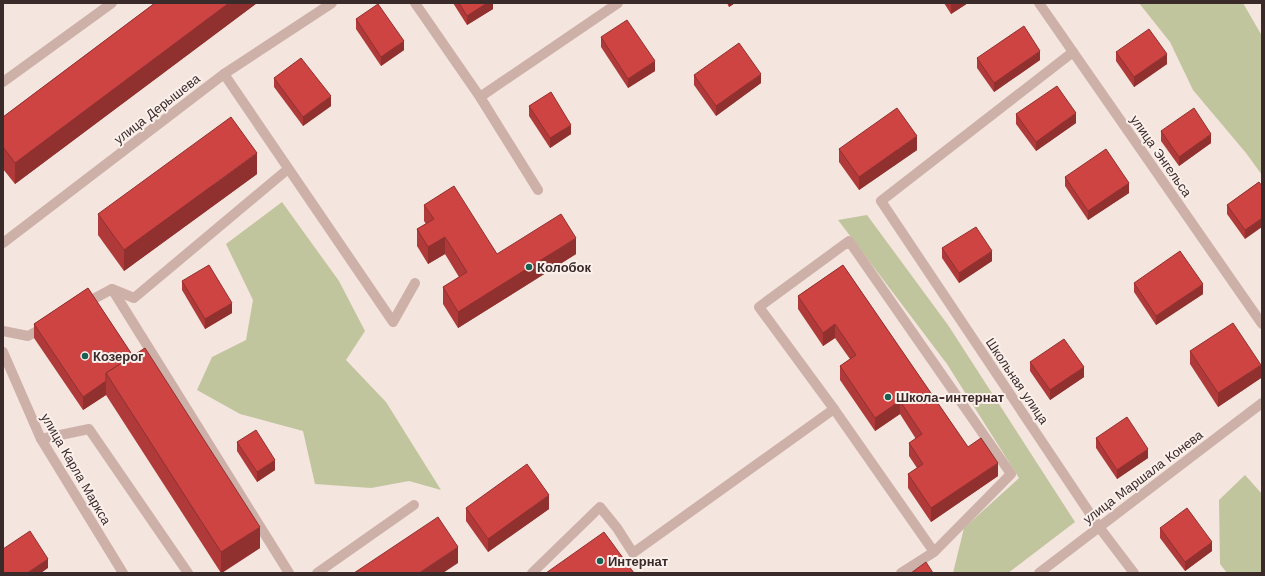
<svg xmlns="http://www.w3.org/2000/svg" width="1265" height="576" viewBox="0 0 1265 576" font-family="'Work Sans',sans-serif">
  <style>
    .green { fill: #c1c59d }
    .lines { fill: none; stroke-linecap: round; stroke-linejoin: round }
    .minor { stroke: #cdb1a9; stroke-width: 10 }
    .wall { fill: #b03a3a }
    .shaded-wall { fill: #90302f }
    .building { fill: #cd4443; stroke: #90302f }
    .poi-dot { fill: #1c5f53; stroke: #fbf0eb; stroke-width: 1.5 }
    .labels { text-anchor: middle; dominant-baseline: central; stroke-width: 4; stroke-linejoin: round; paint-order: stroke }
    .street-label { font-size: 13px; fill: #3a2a29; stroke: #fbf0eb }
    .poi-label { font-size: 13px; font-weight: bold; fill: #3a2a29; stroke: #fbf0eb; text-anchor: start }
  </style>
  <rect width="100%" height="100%" fill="#f4e5de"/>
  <g class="green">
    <polygon points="1139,3 1243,3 1262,36 1262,175 1246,153 1193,90 1170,42"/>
    <polygon points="282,202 339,281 365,331 346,360 386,402 441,490 409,481 371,488 315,484 303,431 240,414 197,390 212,357 246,340 253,300 226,244"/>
    <polygon points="867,215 948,325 1075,522 1008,573 953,573 964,528 1019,478 947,364 838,220"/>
    <polygon points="1245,475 1262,494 1262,573 1227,573 1220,564 1219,500"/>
  </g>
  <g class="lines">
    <g class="minor">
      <polyline points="415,3 480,97 538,190"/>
      <polyline points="1039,3 1262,324"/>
      <polyline points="1073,52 881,201 1099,527 1134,573"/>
      <polyline points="224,74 393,322 415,283"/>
      <polyline points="3,82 112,3"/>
      <polyline points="480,97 618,3"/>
      <polyline points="3,243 224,74 332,3"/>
      <polyline points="112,289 289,573"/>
      <polyline points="84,304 112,289 134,298 288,169"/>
      <polyline points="3,331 28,336 46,326"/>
      <polyline points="3,352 41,439 123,573"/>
      <polyline points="41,439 89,429 188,573"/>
      <polyline points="317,573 414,505"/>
      <polyline points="532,573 600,507 617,528 633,553 834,409"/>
      <polyline points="901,573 934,552 1011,474 849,241 759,307 834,409 934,552"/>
      <polyline points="1039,573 1262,403"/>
    </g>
  </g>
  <g class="wall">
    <polygon points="155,3 257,3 15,184 3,169 3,117"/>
    <polygon points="453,3 493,3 493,9 467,25"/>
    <polygon points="727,3 735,3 729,7"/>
    <polygon points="944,3 968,3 951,14"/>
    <polygon points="356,19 404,50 381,66 356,29"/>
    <polygon points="601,37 655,71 628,88 601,47"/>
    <polygon points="1116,52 1167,64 1134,87 1116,61"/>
    <polygon points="977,58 1040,60 994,92 977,68"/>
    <polygon points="694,75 761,83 716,116 694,85"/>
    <polygon points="274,78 331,106 303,126 274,87"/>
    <polygon points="529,106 571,134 550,148 529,116"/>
    <polygon points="1016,114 1076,123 1036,151 1016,124"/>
    <polygon points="1161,131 1211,143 1179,166 1161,141"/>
    <polygon points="839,149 917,150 859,190 839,162"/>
    <polygon points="257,174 124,271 98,235 98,214"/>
    <polygon points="1065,177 1129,193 1088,220 1065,186"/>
    <polygon points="1259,182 1245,239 1227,214 1227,205"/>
    <polygon points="424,205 497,254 576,254 458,328 443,304 443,287 459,277 445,254 428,264 417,246 417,229 426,224 424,221"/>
    <polygon points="942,248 992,261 959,283 942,258"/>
    <polygon points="843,265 968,447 998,476 931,522 908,488 908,474 917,468 909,456 909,443 916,439 900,414 875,431 840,380 840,366 850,359 835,338 823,346 798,309 798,296"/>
    <polygon points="182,281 232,313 205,329 182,290"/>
    <polygon points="1134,283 1203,294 1156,325 1134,292"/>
    <polygon points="88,288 260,548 222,573 221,573 106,395 83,410 34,338 34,324"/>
    <polygon points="1190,351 1261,378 1218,407 1190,364"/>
    <polygon points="1030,362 1084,377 1050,400 1030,371"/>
    <polygon points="1096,438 1148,458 1117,479 1096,448"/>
    <polygon points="237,442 275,470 257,482 237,451"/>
    <polygon points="466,508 549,509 488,552 466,521"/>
    <polygon points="1160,528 1212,551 1185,571 1160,538"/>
  </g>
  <g class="shaded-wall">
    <polygon points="229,3 257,3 15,184 15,163"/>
    <polygon points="487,3 493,3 493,9 467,25 467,16"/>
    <polygon points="729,3 735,3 729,7"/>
    <polygon points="953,3 968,3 951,14 951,4"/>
    <polygon points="404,41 404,50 381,66 381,57"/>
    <polygon points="1040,51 1040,60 994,92 994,83"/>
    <polygon points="1167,54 1167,64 1134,87 1134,77"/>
    <polygon points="655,61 655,71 628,88 628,79"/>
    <polygon points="761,74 761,83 716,116 716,106"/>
    <polygon points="331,96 331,106 303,126 303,117"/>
    <polygon points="1076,113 1076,123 1036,151 1036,142"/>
    <polygon points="571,125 571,134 550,148 550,138"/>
    <polygon points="1211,134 1211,143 1179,166 1179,157"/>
    <polygon points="917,136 917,150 859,190 859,177"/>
    <polygon points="257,153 257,174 124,271 124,250"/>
    <polygon points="1129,183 1129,193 1088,220 1088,211"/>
    <polygon points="1262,218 1262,227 1245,239 1245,230"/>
    <polygon points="445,237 445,254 428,264 428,247"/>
    <polygon points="576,238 576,254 458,328 458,312"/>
    <polygon points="992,251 992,261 959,283 959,273"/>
    <polygon points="1203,284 1203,294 1156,325 1156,316"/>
    <polygon points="232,303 232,313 205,329 205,319"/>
    <polygon points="835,324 835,338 823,346 823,333"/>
    <polygon points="1261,365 1261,378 1218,407 1218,393"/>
    <polygon points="1084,367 1084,377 1050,400 1050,390"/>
    <polygon points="106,381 106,395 83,410 83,397"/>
    <polygon points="900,401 900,414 875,431 875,418"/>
    <polygon points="1148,449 1148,458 1117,479 1117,470"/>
    <polygon points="275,460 275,470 257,482 257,472"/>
    <polygon points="998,463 998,476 931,522 931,508"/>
    <polygon points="549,495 549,509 488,552 488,539"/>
    <polygon points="260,527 260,548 221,573 221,552"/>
    <polygon points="1212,542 1212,551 1185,571 1185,562"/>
    <polygon points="458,547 458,563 443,573 419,573"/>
    <polygon points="48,559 48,568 41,573 27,573"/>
  </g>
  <g class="building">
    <polygon points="155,3 229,3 15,163 3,147 3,117"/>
    <polygon points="459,3 487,3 467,16"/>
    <polygon points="378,4 404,41 381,57 356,19"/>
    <polygon points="627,20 655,61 628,79 601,37"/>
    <polygon points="1024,26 1040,51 994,83 977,58"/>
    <polygon points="1149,29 1167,54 1134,77 1116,52"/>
    <polygon points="739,43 761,74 716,106 694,75"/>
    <polygon points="301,58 331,96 303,117 274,78"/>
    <polygon points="1057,86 1076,113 1036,142 1016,114"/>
    <polygon points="551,92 571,125 550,138 529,106"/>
    <polygon points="897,108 917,136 859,177 839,149"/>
    <polygon points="1194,108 1211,134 1179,157 1161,131"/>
    <polygon points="231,117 257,153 124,250 98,214"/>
    <polygon points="1106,149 1129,183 1088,211 1065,177"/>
    <polygon points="1259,182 1262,186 1262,218 1245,230 1227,205"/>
    <polygon points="454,186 497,254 561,214 576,238 458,312 443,287 467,272 445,237 428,247 417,229 434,219 424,205"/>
    <polygon points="976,227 992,251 959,273 942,248"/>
    <polygon points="1180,251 1203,284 1156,316 1134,283"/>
    <polygon points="209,265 232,303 205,319 182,281"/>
    <polygon points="843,265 968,447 981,438 998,463 931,508 908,474 923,464 909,443 922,434 900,401 875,418 840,366 856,355 835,324 823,333 798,296"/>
    <polygon points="88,288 133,356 106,373 106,381 83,397 34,324"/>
    <polygon points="1233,323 1261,365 1218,393 1190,351"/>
    <polygon points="1064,339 1084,367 1050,390 1030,362"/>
    <polygon points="145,348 260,527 221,552 106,373"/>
    <polygon points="1127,417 1148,449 1117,470 1096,438"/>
    <polygon points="256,430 275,460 257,472 237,442"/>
    <polygon points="527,464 549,495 488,539 466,508"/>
    <polygon points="1187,508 1212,542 1185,562 1160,528"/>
    <polygon points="438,517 458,547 419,573 354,573"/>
    <polygon points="30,531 48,559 27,573 3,573 3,549"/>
    <polygon points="604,532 634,573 546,573"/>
    <polygon points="926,562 933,573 911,573"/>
  </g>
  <g class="poi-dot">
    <circle cx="529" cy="267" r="4"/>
    <circle cx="85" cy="356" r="4"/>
    <circle cx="888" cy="397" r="4"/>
    <circle cx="600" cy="561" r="4"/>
  </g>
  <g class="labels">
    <g class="street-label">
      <text transform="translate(157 109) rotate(-38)">улица Дерышева</text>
      <text transform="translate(1161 156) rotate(55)">улица Энгельса</text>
      <text transform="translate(1017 381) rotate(56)">Школьная улица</text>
      <text transform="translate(76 469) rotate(60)">улица Карла Маркса</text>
      <text transform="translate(1143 477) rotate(-37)">улица Маршала Конева</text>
    </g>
    <g class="poi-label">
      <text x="537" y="267">Колобок</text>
      <text x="93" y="356">Козерог</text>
      <text x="896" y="397">Школа-интернат</text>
      <text x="608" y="561">Интернат</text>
    </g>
  </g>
  <rect width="1265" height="576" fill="none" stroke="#3a2a29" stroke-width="8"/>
</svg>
